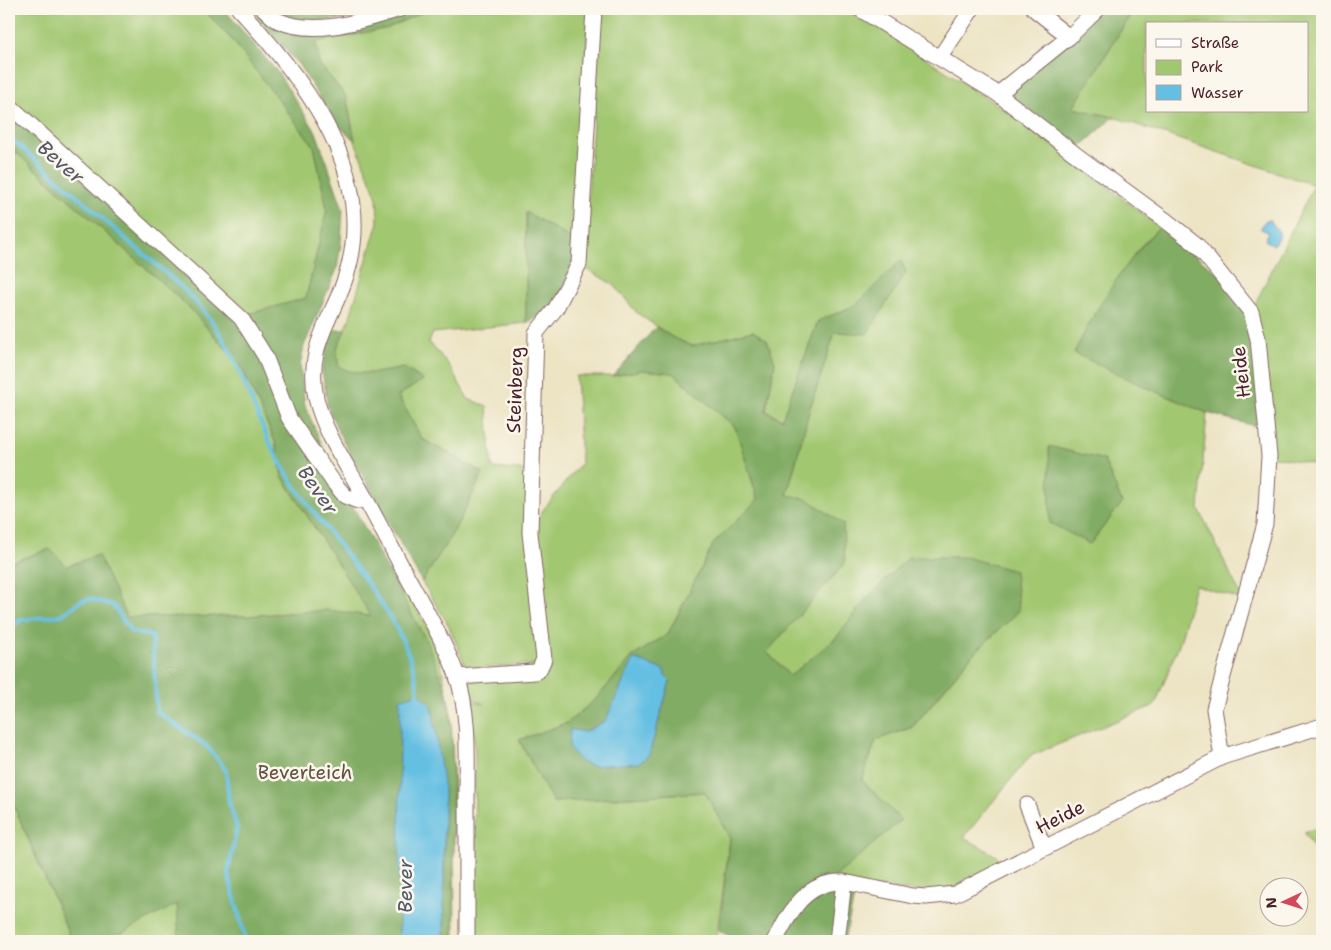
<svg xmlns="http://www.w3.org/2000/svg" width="1331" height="950" viewBox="0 0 1331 950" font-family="'Shantell Sans',sans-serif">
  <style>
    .green { fill: #a2c771; stroke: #76734e; fill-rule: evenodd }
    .forest { fill: #81ac63; stroke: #666647; fill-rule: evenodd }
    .water { fill: #65bfe3; stroke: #586f87 }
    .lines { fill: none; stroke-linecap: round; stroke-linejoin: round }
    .stream { stroke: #65bfe3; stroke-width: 4 }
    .minor-casing { stroke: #836461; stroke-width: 17 }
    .minor { stroke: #fff; stroke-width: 15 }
    .labels { text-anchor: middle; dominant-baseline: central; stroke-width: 5; stroke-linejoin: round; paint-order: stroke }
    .street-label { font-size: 19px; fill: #4a1f2b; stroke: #fbf7ec }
    .park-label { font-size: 19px; fill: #645140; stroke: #fbf7ec }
    .water-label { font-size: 20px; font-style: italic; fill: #53576b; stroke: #fbf7ec }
  </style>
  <rect width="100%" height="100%" fill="#fbf7ec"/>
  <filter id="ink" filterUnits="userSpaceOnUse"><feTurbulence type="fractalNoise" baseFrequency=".02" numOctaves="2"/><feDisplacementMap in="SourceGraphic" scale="10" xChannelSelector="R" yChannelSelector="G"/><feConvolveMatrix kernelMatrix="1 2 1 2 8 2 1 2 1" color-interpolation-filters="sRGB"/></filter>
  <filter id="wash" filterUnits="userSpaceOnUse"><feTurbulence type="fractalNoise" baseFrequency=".0096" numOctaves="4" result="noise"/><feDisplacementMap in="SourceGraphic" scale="20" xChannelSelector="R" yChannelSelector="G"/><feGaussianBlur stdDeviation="1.12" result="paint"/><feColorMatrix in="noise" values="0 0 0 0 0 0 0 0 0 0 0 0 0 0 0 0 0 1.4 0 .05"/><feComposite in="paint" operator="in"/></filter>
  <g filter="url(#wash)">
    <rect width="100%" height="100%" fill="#ede4c4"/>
    <g class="green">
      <polygon points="9,9 203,9 234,42 314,146 327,209 306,298 242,316 9,98"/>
      <path d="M428,9H589L573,240L526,212V323L433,333L429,342L449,365L468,399L487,406L492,468L531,471L530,532L543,510L581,463L576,376H613L642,370L673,373L735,427L758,499L714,543L668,634L632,657L596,699L567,723L519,740L553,802L705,792L730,839L716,941H474L475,754L470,701L484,704L471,698L467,683L536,664L467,669L448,624L422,582L454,531L483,473L422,439L398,396L423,380L404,368C382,372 359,378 338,367L337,348L349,320L378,222L377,198L355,141L346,96L319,64L316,42L388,28Z"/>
      <path d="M601,9H843L866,19L1011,114L1070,157L1159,227L1139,248L1074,353L1207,413L1199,509L1243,600L1195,585L1181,639L1155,705L1030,756L964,837L1012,865L955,894L826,884L876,740L913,727L972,655L1019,611L864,601L836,638L790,676L767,652L845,563L808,499L787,496L810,408L835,332L906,272L901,261L856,305L818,321L782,419L766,411L775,362L753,331L692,346L672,337L637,313L614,285L583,267ZM1049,447L1104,460L1122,503L1090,544L1051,484Z"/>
      <path d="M1134,9H1322V465L1269,456L1251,312L1314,185L1114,117L1073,108ZM1147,24H1307V111H1147Z"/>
      <path d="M9,146L188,306L241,366L275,441L282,476L358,595L393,569L437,644L451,714L454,787L455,941H218L178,913L179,941H79L98,555L67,566L50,549L9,563ZM303,612L331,614L146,629L137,617L247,616Z"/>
      <polygon points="9,794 72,941 9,941"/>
      <polygon points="1322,826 1322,861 1304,832"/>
    </g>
    <g class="forest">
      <polygon points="203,9 224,9 278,73 316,132 343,209 341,242 337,269 304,346 300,366 305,406 332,468 427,642 447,693 451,720 452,753 454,941 444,941 444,790 399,941 179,941 177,904 107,941 72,941 9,794 9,563 50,549 67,566 98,555 127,617 247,616 328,610 371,616 282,476 275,441 241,366 188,306 9,146 9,105 242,316 306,298 327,209 314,146 234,42"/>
      <polygon points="250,9 257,9 274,24 357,28 418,9 429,9 388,28 316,42 319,64 346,96 355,141 337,124 299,65"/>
      <polygon points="270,9 385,9 361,18 296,22"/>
      <polygon points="1090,9 1134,9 1073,108 1114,117 1078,149 1015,99 1010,91"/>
      <polygon points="526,212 580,244 556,308 526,323"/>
      <path d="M1159,227L1227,280L1251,312L1266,429L1207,413L1143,386L1074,353C1096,308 1124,263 1159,227Z"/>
      <path d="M901,260L906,272L867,334L835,332L810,408L787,495L808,499L843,524L845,563L767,652L790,676L836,638L864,601L908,557H965L1015,571L1019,611L972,655L912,727L876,740L862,780L901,820L827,884L857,885L844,941H740L719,931L730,839L705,792L553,802L519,740L567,723L596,699L632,657L668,634L714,543L758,499L735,427L673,373L642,370L613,376L656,327L672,337L692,346L753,331L767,340L775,362L766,411L782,419L818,321L856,305ZM634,660L670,681L649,755L570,729L585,732L605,721Z"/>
      <path d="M331,330H345L337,348L338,366C358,378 382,372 404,368L423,380L398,396L422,439L483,473L454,531L422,582L339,433L328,407L322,370Z"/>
      <polygon points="1049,446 1104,460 1122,503 1090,544 1050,523"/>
    </g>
    <g class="water">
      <polygon points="1266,220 1270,220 1279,232 1278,238 1273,245 1265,240 1268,232 1261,229 1261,226"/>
      <polygon points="634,659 664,670 665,676 670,681 649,755 639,763 592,766 581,762 569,748 570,729 585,732 605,721"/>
      <polygon points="418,693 432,706 444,790 444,941 399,941 400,699"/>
    </g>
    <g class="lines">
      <g class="stream">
        <path d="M9,137C49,172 89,206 128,241C153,262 180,283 201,308C238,350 250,406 276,455C313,526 416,617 418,697"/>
        <polyline points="9,628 21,620 61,615 81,601 90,599 113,605 131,632 152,636 157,712 207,746 226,770 229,803 237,827 228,873 246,941"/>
      </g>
    </g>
  </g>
  <g filter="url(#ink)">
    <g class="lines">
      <g class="minor-casing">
        <g id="minor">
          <path d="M239,9C306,81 382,178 344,282C329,324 306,349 316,398C324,431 343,459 360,489C378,521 395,555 413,587C428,615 445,643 456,673C470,713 467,758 467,799C467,847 467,894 467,941"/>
          <path d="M264,9C269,13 274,19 279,21C317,37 363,20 400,9"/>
          <polyline points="860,9 998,94 1075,154 1164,219 1197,245 1251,312 1258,339 1269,456 1265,524 1214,709 1222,757"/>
          <polyline points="1034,9 1069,37 1098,9"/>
          <polyline points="940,57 972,9"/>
          <polyline points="998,94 1069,37"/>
          <polyline points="9,105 241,318 265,356 289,418 334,483 345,496 358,501 365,498"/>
          <polyline points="457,677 535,672 539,670 544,659 530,533 536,333 556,308 579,264 594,9"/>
          <polyline points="1027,805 1044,848"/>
          <path d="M775,941C790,912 806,880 844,882L913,896L926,897L955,894L1222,757L1322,726"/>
          <polyline points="837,941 844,882"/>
        </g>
      </g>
      <use href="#minor" class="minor"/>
    </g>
  </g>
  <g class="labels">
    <g class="street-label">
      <text transform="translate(1241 372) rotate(-96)">Heide</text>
      <text transform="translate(515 390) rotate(-88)">Steinberg</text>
      <text transform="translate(1060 817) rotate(-27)">Heide</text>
    </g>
    <g class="park-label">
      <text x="305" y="772">Beverteich</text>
    </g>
    <g class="water-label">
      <text transform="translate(61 162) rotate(41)">Bever</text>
      <text transform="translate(318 490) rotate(55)">Bever</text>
      <text transform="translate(405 886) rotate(-90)">Bever</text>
    </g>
  </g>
  <rect width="1331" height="950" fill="none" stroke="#fbf7ec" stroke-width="30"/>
  <rect x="1146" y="22" width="162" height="90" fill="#fbf7ec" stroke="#b4a19f"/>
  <rect x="1156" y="39" width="25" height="8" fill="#ffffff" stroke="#b4a19f"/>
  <text x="1191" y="48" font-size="15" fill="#4a1f2b">Straße</text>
  <rect x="1156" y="60" width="25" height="15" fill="#a2c771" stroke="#b4a19f"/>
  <text x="1191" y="72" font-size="15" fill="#4a1f2b">Park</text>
  <rect x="1156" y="85" width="25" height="15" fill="#65bfe3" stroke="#b4a19f"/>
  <text x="1191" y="98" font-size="15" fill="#4a1f2b">Wasser</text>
  <g transform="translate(1284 902) rotate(266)"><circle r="24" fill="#fbf7ec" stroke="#b4a19f"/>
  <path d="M0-4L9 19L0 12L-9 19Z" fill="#d1495b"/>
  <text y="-8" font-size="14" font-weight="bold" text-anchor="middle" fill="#4a1f2b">N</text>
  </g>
</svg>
